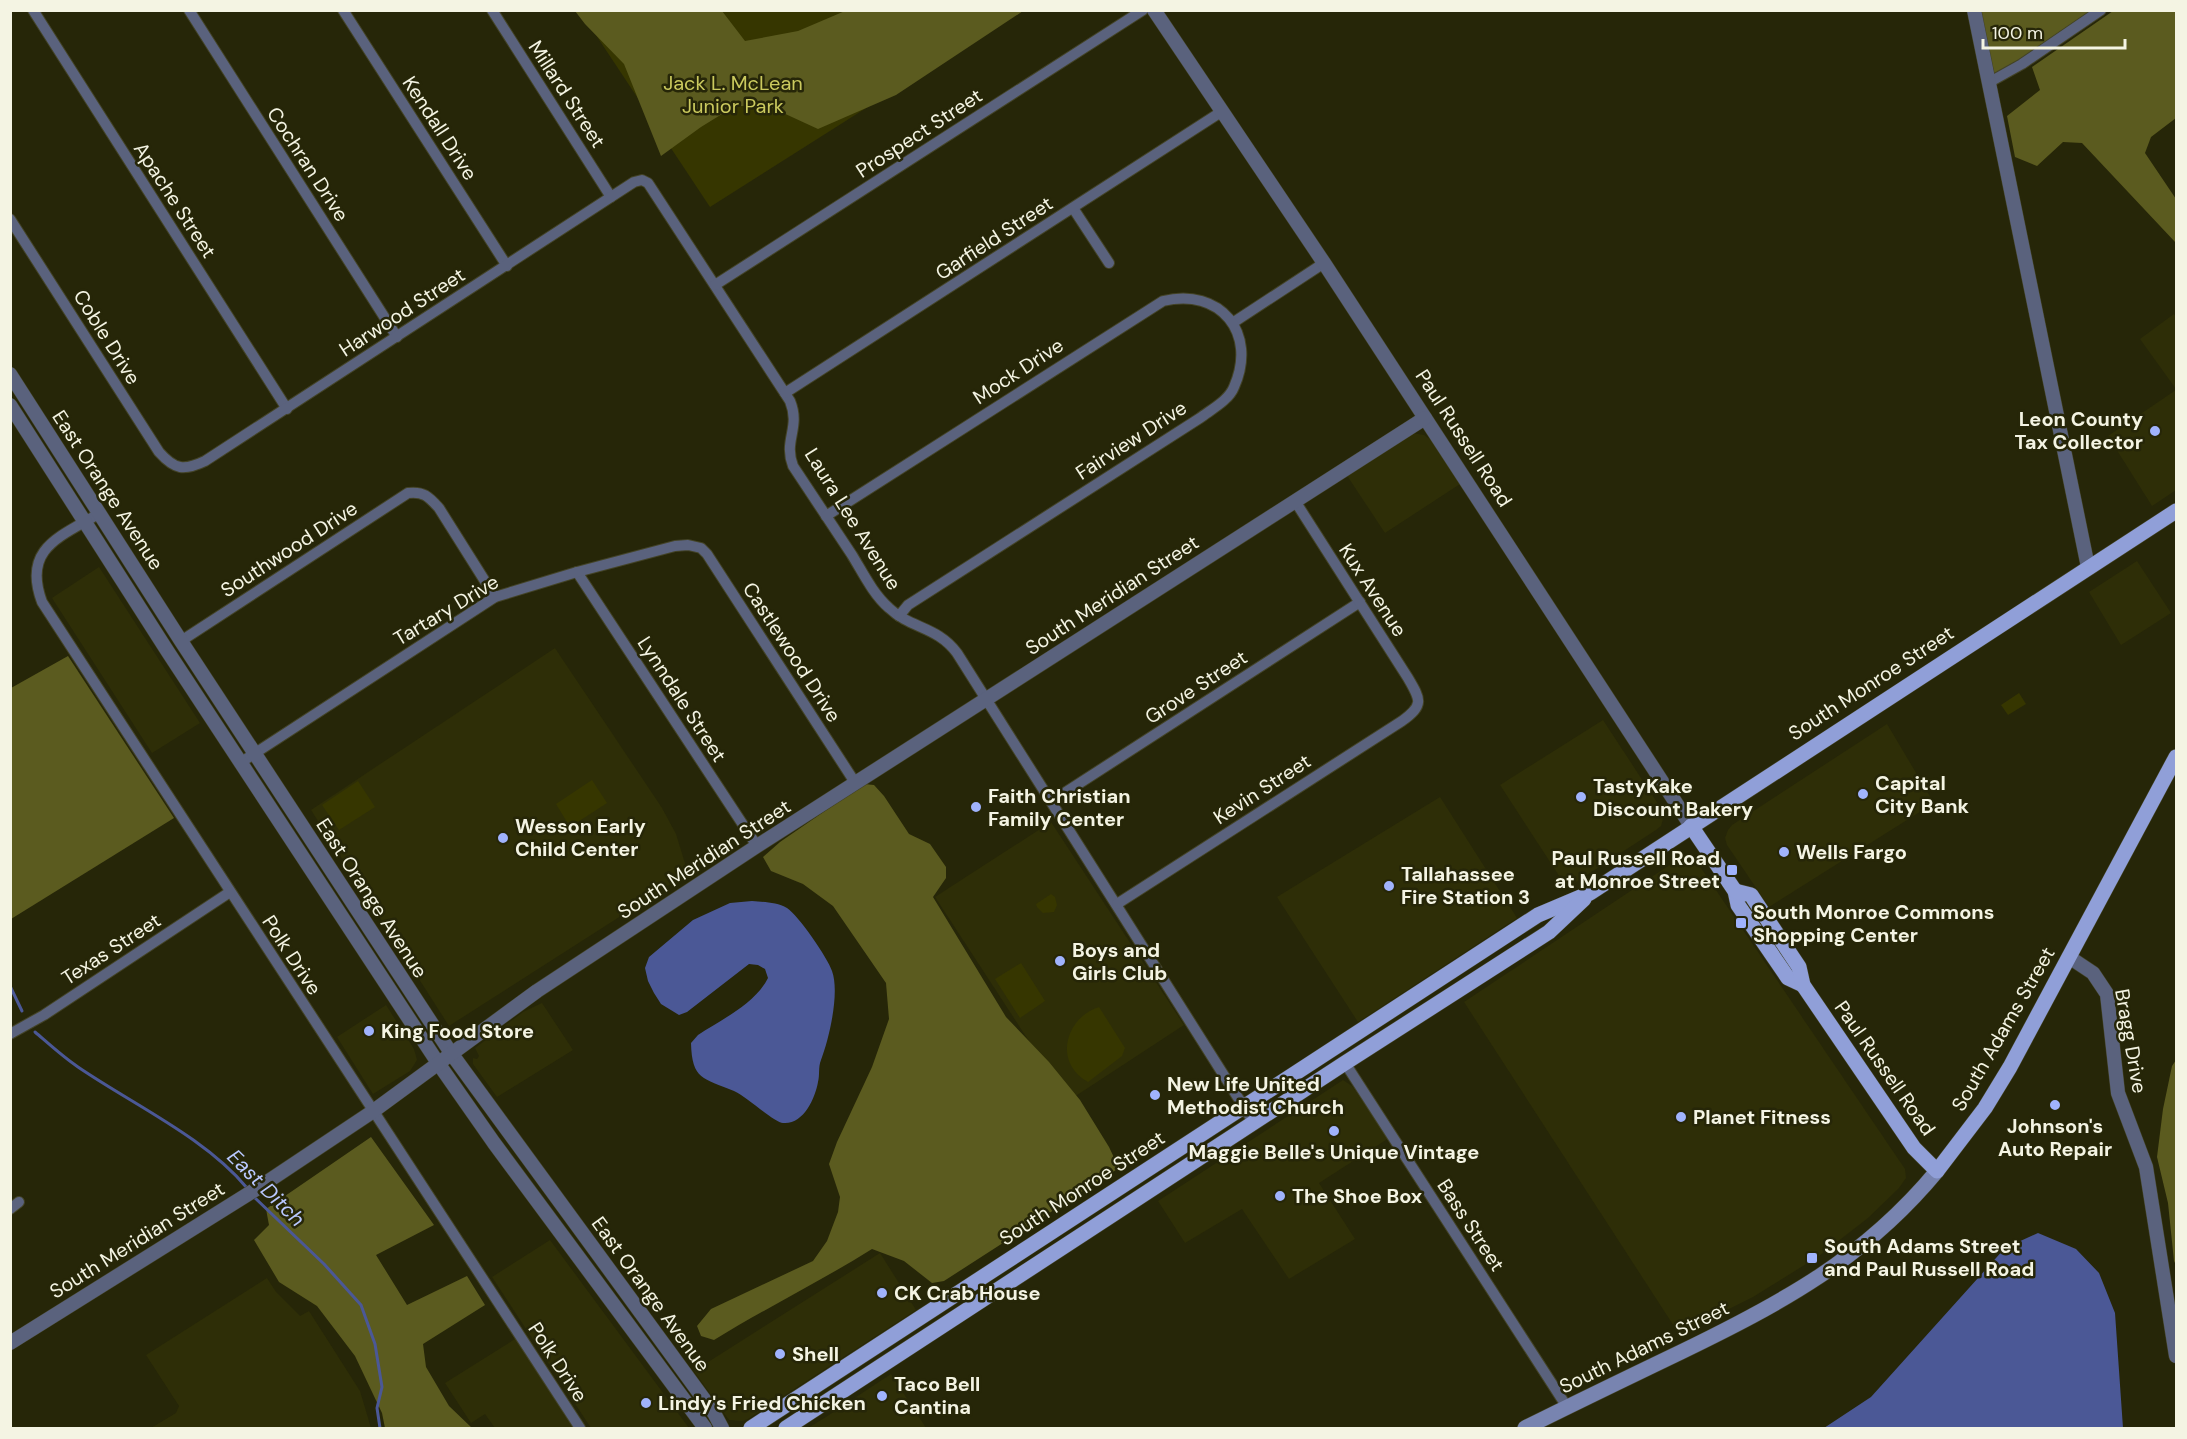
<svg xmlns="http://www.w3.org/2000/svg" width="2187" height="1439" viewBox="0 0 2187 1439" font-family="'DM Sans',sans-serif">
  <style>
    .built { fill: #2e2e07 }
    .green { fill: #363600 }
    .forest { fill: #5b5b1f }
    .water { fill: #4b5896 }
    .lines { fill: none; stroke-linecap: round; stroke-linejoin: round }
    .stream { stroke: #4b5896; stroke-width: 3 }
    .minor-casing { stroke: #434327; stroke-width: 12 }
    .tertiary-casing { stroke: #434327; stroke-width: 15 }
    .secondary-casing { stroke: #434327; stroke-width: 16 }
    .primary-casing { stroke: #434327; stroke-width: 16 }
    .minor { stroke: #5a627d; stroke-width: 10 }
    .tertiary { stroke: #5a627d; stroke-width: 14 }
    .secondary { stroke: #7884b0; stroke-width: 15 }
    .primary { stroke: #909fd8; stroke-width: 15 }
    .poi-dot { fill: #a0b3fd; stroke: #262608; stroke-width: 2 }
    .labels { text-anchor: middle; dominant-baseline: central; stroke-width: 5; stroke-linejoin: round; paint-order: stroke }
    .park-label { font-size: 20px; fill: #cbca5e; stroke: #262608 }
    .street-label { font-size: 20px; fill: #f4f4e3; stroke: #262608 }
    .poi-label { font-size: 20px; font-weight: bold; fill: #f4f4e3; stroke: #262608; text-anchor: start }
    .water-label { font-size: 21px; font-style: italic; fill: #b9c8ff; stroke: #262608 }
  </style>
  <rect width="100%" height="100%" fill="#262608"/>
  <g class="built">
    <polygon points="2174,314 2176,317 2176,389 2140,339"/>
    <polygon points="2176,390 2176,490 2152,506 2108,436"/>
    <polygon points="1412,433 1424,435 1431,440 1460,484 1385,533 1346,474"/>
    <polygon points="2137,561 2171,613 2121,645 2089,592"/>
    <polygon points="99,567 200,723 152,753 52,598"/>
    <polygon points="555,648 662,808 676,834 688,873 449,1026 311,810"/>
    <polygon points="1603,720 1662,810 1663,819 1661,826 1656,830 1567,888 1500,785"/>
    <polygon points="1887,724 1934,803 1769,907 1727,845 1725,838 1728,830 1732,825"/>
    <polygon points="1440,797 1517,918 1358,1022 1277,897"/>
    <polygon points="1051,822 1184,1025 1068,1101 935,897"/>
    <polygon points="1686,859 1699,865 1905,1169 1906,1178 1899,1188 1868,1218 1819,1256 1753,1297 1679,1334 1464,1002 1677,860"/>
    <polygon points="542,1003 573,1050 497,1097 473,1064 473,1058 477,1059 479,1056 475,1048 523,1012"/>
    <polygon points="386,1005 414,1049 417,1060 410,1071 373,1094 337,1037"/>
    <polygon points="1343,1080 1352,1086 1389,1138 1319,1183 1355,1239 1289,1279 1242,1209 1185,1243 1158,1201"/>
    <polygon points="550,1240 655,1382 689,1428 591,1428 492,1277"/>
    <polygon points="880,1253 916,1310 748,1419 742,1421 729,1420 694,1371"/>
    <polygon points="267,1278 276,1292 300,1316 309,1311 360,1391 371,1428 151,1428 176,1413 179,1406 146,1355"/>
    <polygon points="515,1339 541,1378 573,1428 495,1428 485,1414 471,1423 445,1383"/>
    <polygon points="891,1374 926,1428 808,1428 826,1417"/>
  </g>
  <g class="green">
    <polygon points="580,11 1019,11 710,207"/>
    <polygon points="2019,693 2026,704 2008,715 2001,705"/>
    <polygon points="592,780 607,803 570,827 556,804"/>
    <polygon points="358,781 375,807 339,830 322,805"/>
    <polygon points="1051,894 1055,897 1057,905 1054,912 1043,913 1037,907 1036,904"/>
    <polygon points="1021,963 1045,1001 1020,1018 995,979"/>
    <path d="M1099,1007L1125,1048L1122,1056L1088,1082C1053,1063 1065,1018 1099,1007Z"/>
  </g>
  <g class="forest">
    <polygon points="575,11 722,11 745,41 798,31 845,11 1023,11 896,95 818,129 768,106 735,106 701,127 661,156 624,64 585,24"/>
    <polygon points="1981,11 2093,11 1998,74 1994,73"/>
    <polygon points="2113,11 2176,11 2176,118 2151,137 2145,153 2176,199 2176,243 2082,143 2063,142 2037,166 2015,157 2007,116 2040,90 2032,67"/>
    <polygon points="68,656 174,818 11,919 11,688"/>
    <path d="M864,784L874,785L884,796L909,834L930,844L946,867V878L933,897L1006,1017L1049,1062L1080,1100L1109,1147L1119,1168L944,1281L932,1283L904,1261L872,1249C821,1281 766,1308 714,1340L701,1336L697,1326L711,1309L813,1261L827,1241L838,1212L840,1197L829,1164L837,1142L872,1067L889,1019L886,983L833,906L803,884L771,871L763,857L780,842Z"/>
    <polygon points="2176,1060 2176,1265 2174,1261 2168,1203 2157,1157 2163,1109 2172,1066"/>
    <polygon points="371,1137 434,1225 376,1255 407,1305 467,1276 485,1305 423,1344 426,1367 449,1406 472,1428 385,1428 382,1413 355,1356 317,1306 279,1282 254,1240 269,1225 266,1209"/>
  </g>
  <g class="water">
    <path d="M752,901C764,902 777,902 787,908C798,915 828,958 832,971C840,993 829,1039 821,1060C818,1067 820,1075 818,1082C815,1099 803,1125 783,1123C775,1123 747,1097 734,1091C703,1078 692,1080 691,1043L698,1035C722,1019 755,1004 768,978L765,969L758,965L749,964L687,1012L679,1015L661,1004L654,993L648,981L645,968L649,957L693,920L730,903Z"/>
    <polygon points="2038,1233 2076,1249 2099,1273 2115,1313 2123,1428 1824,1428 1871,1397 2005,1248"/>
  </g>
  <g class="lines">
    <g class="stream">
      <polyline points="10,986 22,1011"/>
      <path d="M35,1032C49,1044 63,1057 78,1067C132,1104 206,1138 247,1188"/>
      <polyline points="253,1196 324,1264 361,1305 375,1344 382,1387 377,1408 380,1428"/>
    </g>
    <g class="minor-casing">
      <g id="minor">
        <polyline points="33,10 287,409"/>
        <polyline points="189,10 397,337"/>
        <polyline points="343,10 507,266"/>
        <polyline points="492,10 611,197"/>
        <polyline points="1988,83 2022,64 2101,10"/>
        <polyline points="1073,208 1109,263"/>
        <path d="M10,219L159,452C175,470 184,471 205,461L634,182L642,180L648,183L790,401C801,428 783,440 793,466C813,496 832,525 852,555C863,573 873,594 889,608C911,629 937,626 957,653L1254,1123"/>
        <polyline points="715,285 1143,10"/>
        <polyline points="1234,322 1324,263"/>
        <polyline points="785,393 1221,112"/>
        <path d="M100,513C60,537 22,548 42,602L580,1428"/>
        <path d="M826,516L1163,301C1220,287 1258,333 1234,387C1229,400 1212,409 1200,418L908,605L899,616"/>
        <polyline points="577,572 757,846"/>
        <path d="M181,641L408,493C424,491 429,497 439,508L495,597"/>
        <polyline points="240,763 495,597 577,572 675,546 688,545 701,548 707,554 856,784"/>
        <polyline points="1052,801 1360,602"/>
        <path d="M1117,904L1402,721C1424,705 1421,700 1408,678L1295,501"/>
        <polyline points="10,1034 44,1015 230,892"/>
        <polyline points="1345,1063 1567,1407"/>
        <polyline points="10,1209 19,1202"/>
      </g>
    </g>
    <g class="tertiary-casing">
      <g id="tertiary">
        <polyline points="1154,10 1324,263 1691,826"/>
        <polyline points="1974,10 2088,567"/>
        <polyline points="10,374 181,641 451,1053 714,1413 722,1428"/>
        <polyline points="10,405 168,652 438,1063 494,1143 705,1428"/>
        <polyline points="2069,957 2093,973 2107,994 2118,1093 2146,1167 2176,1356"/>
        <polyline points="10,1343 261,1186 372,1112 537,991 757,846 1425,418"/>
      </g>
    </g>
    <g class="secondary-casing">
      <path id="secondary" d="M1525,1428C1577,1402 1629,1377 1681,1352C1782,1303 1864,1259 1937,1171"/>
    </g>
    <g class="primary-casing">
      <g id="primary">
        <polyline points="1691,826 1735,891 1738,905 1788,978 1803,985"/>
        <polyline points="1735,891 1751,895 1799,967 1803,985 1914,1148 1937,1171 1985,1108 2010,1067 2176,757"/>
        <polyline points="751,1428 1538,915 1590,893 2176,511"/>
        <polyline points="786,1428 1345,1063 1549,932 1584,899"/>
      </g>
    </g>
    <use href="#minor" class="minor"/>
    <use href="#tertiary" class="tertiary"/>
    <use href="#secondary" class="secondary"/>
    <use href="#primary" class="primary"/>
  </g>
  <g class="poi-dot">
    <circle cx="2155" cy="431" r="6"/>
    <circle cx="1863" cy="794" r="6"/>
    <circle cx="1581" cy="797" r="6"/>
    <circle cx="976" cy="807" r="6"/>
    <circle cx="503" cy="838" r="6"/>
    <circle cx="1784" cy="852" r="6"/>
    <rect x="1726" y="864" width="12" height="12" rx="3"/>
    <circle cx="1389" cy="886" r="6"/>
    <rect x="1735" y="917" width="12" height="12" rx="3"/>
    <circle cx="1060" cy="961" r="6"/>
    <circle cx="369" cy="1031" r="6"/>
    <circle cx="1155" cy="1095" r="6"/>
    <circle cx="2055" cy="1105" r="6"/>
    <circle cx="1681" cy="1117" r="6"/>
    <circle cx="1334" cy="1131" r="6"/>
    <circle cx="1280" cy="1196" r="6"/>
    <rect x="1806" y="1252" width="12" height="12" rx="3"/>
    <circle cx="882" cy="1293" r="6"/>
    <circle cx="780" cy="1354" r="6"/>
    <circle cx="882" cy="1396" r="6"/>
    <circle cx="646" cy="1403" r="6"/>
  </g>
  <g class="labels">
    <g class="park-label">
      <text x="733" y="83">Jack L. McLean<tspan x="733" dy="23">Junior Park</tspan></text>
    </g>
    <g class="street-label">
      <text transform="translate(567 94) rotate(57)">Millard Street</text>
      <text transform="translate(440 128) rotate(57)">Kendall Drive</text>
      <text transform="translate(919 133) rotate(-33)">Prospect Street</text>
      <text transform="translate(308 164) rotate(57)">Cochran Drive</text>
      <text transform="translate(175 200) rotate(57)">Apache Street</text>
      <text transform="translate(994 238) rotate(-33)">Garfield Street</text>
      <text transform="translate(402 312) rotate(-33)">Harwood Street</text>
      <text transform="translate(107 337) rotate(58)">Coble Drive</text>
      <text transform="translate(1018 371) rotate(-33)">Mock Drive</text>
      <text transform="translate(1464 438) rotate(57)">Paul Russell Road</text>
      <text transform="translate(1131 440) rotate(-33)">Fairview Drive</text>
      <text transform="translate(108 490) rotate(57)">East Orange Avenue</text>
      <text transform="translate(853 519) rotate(58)">Laura Lee Avenue</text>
      <text transform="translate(289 549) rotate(-33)">Southwood Drive</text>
      <text transform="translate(1373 590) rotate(57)">Kux Avenue</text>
      <text transform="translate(1112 595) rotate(-33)">South Meridian Street</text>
      <text transform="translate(446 610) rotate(-31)">Tartary Drive</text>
      <text transform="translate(792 652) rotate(57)">Castlewood Drive</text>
      <text transform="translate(1871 683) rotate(-33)">South Monroe Street</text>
      <text transform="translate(1196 687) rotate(-33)">Grove Street</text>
      <text transform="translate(682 699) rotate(57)">Lynndale Street</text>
      <text transform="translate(1262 789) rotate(-33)">Kevin Street</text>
      <text transform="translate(704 859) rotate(-33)">South Meridian Street</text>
      <text transform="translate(372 898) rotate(57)">East Orange Avenue</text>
      <text transform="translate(111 949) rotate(-33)">Texas Street</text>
      <text transform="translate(292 955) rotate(57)">Polk Drive</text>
      <text transform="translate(2003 1029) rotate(-60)">South Adams Street</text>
      <text transform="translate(2131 1041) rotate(80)">Bragg Drive</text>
      <text transform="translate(1885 1068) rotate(55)">Paul Russell Road</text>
      <text transform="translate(1082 1188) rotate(-33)">South Monroe Street</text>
      <text transform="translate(1471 1225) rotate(57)">Bass Street</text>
      <text transform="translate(137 1240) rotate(-32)">South Meridian Street</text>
      <text transform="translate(651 1294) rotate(54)">East Orange Avenue</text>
      <text transform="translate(1644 1347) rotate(-26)">South Adams Street</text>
      <text transform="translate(558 1362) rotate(57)">Polk Drive</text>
    </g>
    <g class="poi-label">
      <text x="2143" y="419" text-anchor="end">Leon County<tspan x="2143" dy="23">Tax Collector</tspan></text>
      <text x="1875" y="783">Capital<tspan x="1875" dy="23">City Bank</tspan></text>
      <text x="1593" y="786">TastyKake<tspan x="1593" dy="23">Discount Bakery</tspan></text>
      <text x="988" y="796">Faith Christian<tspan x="988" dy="23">Family Center</tspan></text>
      <text x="515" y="826">Wesson Early<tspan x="515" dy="23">Child Center</tspan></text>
      <text x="1796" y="852">Wells Fargo</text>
      <text x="1720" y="858" text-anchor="end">Paul Russell Road<tspan x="1720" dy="23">at Monroe Street</tspan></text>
      <text x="1401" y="874">Tallahassee<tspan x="1401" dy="23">Fire Station 3</tspan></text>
      <text x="1753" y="912">South Monroe Commons<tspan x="1753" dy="23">Shopping Center</tspan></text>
      <text x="1072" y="950">Boys and<tspan x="1072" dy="23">Girls Club</tspan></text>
      <text x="381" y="1031">King Food Store</text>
      <text x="1167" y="1084">New Life United<tspan x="1167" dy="23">Methodist Church</tspan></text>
      <text x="1693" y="1117">Planet Fitness</text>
      <text x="2055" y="1126" text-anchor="middle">Johnson's<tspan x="2055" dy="23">Auto Repair</tspan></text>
      <text x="1334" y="1152" text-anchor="middle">Maggie Belle's Unique Vintage</text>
      <text x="1292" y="1196">The Shoe Box</text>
      <text x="1824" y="1246">South Adams Street<tspan x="1824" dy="23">and Paul Russell Road</tspan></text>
      <text x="894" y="1293">CK Crab House</text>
      <text x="792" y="1354">Shell</text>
      <text x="894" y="1384">Taco Bell<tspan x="894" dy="23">Cantina</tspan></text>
      <text x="658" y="1403">Lindy's Fried Chicken</text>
    </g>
    <g class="water-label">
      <text transform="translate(266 1188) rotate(45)">East Ditch</text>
    </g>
  </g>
  <rect width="2187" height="1439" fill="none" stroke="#f4f4e3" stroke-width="24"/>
  <path d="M1983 39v9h142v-9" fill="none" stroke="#f4f4e3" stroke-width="3"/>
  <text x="1992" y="39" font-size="18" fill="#f4f4e3" stroke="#262608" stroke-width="4.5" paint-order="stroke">100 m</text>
</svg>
